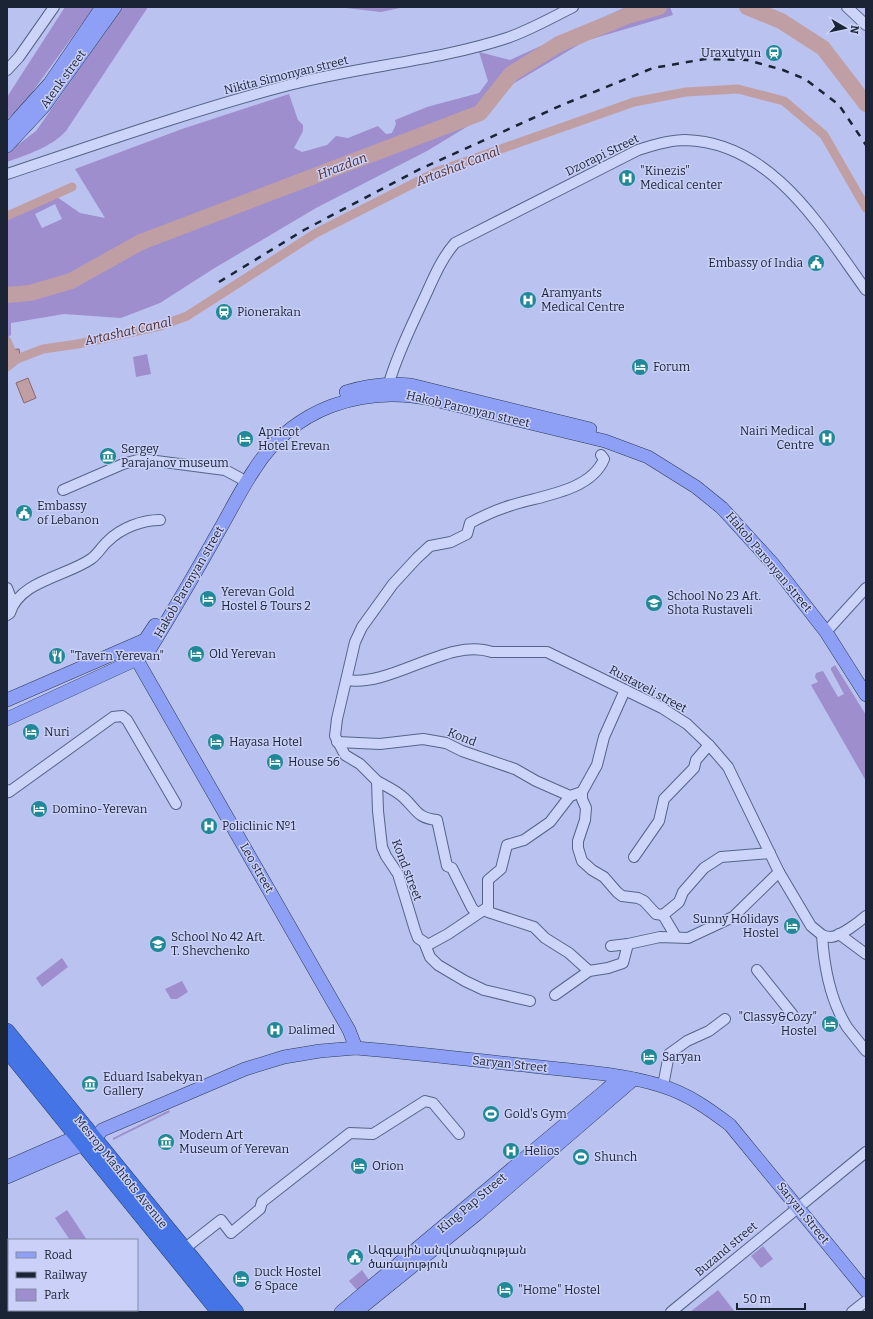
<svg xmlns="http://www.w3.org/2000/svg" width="873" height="1319" viewBox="0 0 873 1319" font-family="Bitter,'Noto Sans Armenian',serif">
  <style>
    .green { fill: #9e8ecd; fill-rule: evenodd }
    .water { fill: #c09fa4; stroke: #8d666b }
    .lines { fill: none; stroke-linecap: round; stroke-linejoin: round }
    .canal { stroke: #c09fa4; stroke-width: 9 }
    .river { stroke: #c09fa4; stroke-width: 16 }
    .minor-casing { stroke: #546487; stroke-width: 12 }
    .major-casing { stroke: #293a53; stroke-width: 14 }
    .highway-casing { stroke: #293a53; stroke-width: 16 }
    .minor { stroke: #cdd4fa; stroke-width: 10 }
    .major { stroke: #8ea0f6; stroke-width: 13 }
    .highway { stroke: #4474e5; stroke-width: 15 }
    .rail { stroke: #1a2435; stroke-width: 2.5; stroke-dasharray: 7 7; stroke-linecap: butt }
    .labels { text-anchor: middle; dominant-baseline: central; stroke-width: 3; stroke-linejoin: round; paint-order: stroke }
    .poi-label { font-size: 12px; fill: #1a2435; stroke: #cad0f7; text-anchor: start }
    .street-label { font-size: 12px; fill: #1a2435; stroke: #cad0f7 }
    .water-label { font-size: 13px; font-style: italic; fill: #552b28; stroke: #cad0f7 }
  </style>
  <rect width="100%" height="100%" fill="#bac2ef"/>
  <g class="green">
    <polygon points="65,7 94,7 25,102 7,119 7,97"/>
    <path d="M123,7H148L66,131C50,148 28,154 7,162V153L36,131Z"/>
    <polygon points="337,7 405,7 381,12"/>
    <path d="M626,7H670L673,15L585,41L511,85L478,120L427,151L316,208L213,269L160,303L121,318L64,314L11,323V335L7,338V220L57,197L80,213L105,218L75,169L182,129L289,94L298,120L303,125V131L294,148L302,152L327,145L336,136L348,138L378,126L386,134L392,133L396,124L395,120L427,107L479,93L488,81L479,52L510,60ZM55,204L62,219L42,228L35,214Z"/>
    <polygon points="147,354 151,374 136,377 133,357"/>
    <polygon points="835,665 866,715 866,781 811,685 818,682 815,677 816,673 823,671 838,697 844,694 831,670 831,668"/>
    <polygon points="62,958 68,967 42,987 36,978"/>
    <polygon points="182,981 188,992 177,999 171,999 165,989"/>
    <polygon points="169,1110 170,1112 113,1140 113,1138"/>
    <polygon points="67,1210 87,1240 70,1240 55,1218"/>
    <polygon points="763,1246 773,1259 761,1268 751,1256"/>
    <polygon points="362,1270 369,1280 357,1290 349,1281"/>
    <polygon points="718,1290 735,1312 690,1312"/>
  </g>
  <g class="water">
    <polygon points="19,349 20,355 7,363 7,350"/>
    <polygon points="28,378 36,398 24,403 16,383"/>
  </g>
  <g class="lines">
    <g class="canal">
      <polyline points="7,216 72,187"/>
      <polyline points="7,341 12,353 7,358"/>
      <polyline points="7,367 17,359 43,349 78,344 160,326 187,316 316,233 436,172 634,102 686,92 738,89 784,101 824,135 866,208"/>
    </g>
    <g class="river">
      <polyline points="747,7 781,21 823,48 866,104"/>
      <polyline points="7,295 30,293 71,281 141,242 480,113 511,74 559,44 627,16 659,7"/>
    </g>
    <g class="minor-casing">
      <g id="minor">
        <polyline points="847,7 866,25"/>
        <polyline points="7,70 19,57 54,7"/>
        <path d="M7,174C100,143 194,110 289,85C361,66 437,61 507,38C530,30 551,18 573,7"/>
        <path d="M389,383C397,355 410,329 422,303C432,282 440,260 455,243L638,150C653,145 670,140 685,140C772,142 821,228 866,290"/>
        <polyline points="63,490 123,464 141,459 225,470 240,478"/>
        <polyline points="7,588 13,603"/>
        <path d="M7,615L10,613C19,581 67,576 91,559C98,554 102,546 108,541C121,528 142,520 160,520"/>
        <polyline points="826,632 866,588"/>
        <path d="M347,680C393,687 448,637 492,652H547L662,708L687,724L709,745L728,767L779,872L811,926L822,935C824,967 830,1000 847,1027C853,1035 860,1043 866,1051"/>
        <polyline points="625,690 604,737 597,765 582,792 582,799 586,808 585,820 578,841 578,848 582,861 592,870 604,877 617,892 622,896 638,898 644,901 656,914 663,915"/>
        <polyline points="337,742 380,744 423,739 446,743 462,751 515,769 536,781 570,796 582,792"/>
        <path d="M377,781C386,786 397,791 404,798C417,810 417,818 437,820L447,866L452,868L472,908L477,913"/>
        <polyline points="7,790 9,792 113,717 122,716 127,720 176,804"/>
        <polyline points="634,857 659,821 664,799 694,768 696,760 709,745"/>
        <polyline points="488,907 488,912 534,927 545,938 569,953 589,971"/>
        <polyline points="839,934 866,954"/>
        <path d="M822,935C824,936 828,937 831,937C841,936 859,922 866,916"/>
        <polyline points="676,937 663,915 679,902 683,892 704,868 721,857 770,853"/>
        <polyline points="426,946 448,934 488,907 488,880 501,869 507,845 524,840 550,822 570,796"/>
        <polyline points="611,946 628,944 660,937 688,938 733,917 779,872"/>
        <polyline points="757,970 793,1015"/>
        <polyline points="555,995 589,971 608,968 623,963 628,944"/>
        <path d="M530,1001L484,990L465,981L438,965L430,957L424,942L418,938L415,930L398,874L386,856L382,847L378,811L377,781L360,764L345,755L335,736L337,719L355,642L362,627L393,584L417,558L430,546L451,542L467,534L470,523C481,517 494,511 506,507C536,496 590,493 604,459L601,455"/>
        <polyline points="663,1086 669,1054 687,1041 709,1031 725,1019"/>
        <polyline points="184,1249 221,1220 231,1233 260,1209 262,1202 350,1133 373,1134 425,1101 433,1103 459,1134"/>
        <polyline points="671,1312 866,1152"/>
        <polyline points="852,1312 866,1301"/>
      </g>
    </g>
    <g class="major-casing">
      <g id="major">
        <polyline points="7,131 50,83 102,7"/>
        <polyline points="7,146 45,105 115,7"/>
        <path d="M346,392C368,385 388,383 411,385L590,429"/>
        <polyline points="133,653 349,1030 356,1048"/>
        <polyline points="7,700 145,640 155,625"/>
        <path d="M7,719L137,659L150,649C173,611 195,574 216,536C229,514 240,491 254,470C293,408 362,385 431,399L605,441L648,457L696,487L722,508L773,564L826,632L866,695"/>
        <polyline points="7,1167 85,1133"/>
        <path d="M7,1177L95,1139L102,1130L245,1069L284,1057L320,1051L356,1048C415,1053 473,1060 531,1066C575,1071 620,1073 662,1086C688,1094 709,1109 730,1125L866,1291"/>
        <polyline points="341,1312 606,1090 620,1077"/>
        <polyline points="356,1312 477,1214 634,1079"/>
      </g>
    </g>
    <g class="highway-casing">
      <g id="highway">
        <polyline points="7,1031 236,1312"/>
        <polyline points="7,1050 219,1312"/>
      </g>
    </g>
    <use href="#minor" class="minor"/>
    <use href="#major" class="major"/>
    <use href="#highway" class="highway"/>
    <polyline class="rail" points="219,282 304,230 418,170 562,105 653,68 705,59 747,60 783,70 805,79 839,105 866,145"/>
  </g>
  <defs>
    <g id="station-disc" transform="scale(0.9)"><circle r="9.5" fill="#218898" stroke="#cad0f7"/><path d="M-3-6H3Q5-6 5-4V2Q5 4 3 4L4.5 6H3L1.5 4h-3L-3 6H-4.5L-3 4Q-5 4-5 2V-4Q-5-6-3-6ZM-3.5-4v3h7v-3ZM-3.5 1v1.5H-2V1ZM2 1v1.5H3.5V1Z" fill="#fff"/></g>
    <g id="hospital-disc" transform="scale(0.9)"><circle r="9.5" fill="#218898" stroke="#cad0f7"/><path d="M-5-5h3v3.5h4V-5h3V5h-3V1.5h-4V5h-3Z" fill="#fff"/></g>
    <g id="civic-disc" transform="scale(0.9)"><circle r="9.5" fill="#218898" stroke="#cad0f7"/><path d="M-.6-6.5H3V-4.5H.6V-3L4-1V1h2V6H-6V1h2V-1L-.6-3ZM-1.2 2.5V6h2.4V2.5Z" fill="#fff"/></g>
    <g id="hotel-disc" transform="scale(0.9)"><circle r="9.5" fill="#218898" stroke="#cad0f7"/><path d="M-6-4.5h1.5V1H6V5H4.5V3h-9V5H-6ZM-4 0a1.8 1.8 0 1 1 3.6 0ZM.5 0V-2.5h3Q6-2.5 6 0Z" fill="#fff"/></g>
    <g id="museum-disc" transform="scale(0.9)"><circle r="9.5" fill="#218898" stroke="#cad0f7"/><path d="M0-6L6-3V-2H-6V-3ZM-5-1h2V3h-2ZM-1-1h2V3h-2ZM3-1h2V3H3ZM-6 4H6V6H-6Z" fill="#fff"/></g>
    <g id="school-disc" transform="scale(0.9)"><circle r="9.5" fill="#218898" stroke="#cad0f7"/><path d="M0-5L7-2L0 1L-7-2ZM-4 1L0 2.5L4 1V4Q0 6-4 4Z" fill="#fff"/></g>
    <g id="restaurant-disc" transform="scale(0.9)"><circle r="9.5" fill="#218898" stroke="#cad0f7"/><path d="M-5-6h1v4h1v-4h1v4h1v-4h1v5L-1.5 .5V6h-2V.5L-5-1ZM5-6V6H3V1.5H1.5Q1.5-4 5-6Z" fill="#fff"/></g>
    <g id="stadium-disc" transform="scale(0.9)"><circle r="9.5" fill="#218898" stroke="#cad0f7"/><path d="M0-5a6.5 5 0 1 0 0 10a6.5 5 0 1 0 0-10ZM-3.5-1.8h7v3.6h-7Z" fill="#fff"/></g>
  </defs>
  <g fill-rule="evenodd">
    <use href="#station-disc" x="774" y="53"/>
    <use href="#hospital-disc" x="627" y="178"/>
    <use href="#civic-disc" x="816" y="263"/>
    <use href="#hospital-disc" x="528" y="300"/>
    <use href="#station-disc" x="224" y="312"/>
    <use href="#hotel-disc" x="640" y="367"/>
    <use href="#hospital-disc" x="827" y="438"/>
    <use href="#hotel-disc" x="245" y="439"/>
    <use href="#museum-disc" x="108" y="456"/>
    <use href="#civic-disc" x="24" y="513"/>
    <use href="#hotel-disc" x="208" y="599"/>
    <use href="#school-disc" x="654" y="603"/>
    <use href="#hotel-disc" x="196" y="654"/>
    <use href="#restaurant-disc" x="57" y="656"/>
    <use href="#hotel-disc" x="31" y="732"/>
    <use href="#hotel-disc" x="216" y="742"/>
    <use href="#hotel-disc" x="275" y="762"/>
    <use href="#hotel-disc" x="39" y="809"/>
    <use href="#hospital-disc" x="209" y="826"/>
    <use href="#hotel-disc" x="792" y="926"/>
    <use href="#school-disc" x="158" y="944"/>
    <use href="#hotel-disc" x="830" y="1024"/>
    <use href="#hospital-disc" x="275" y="1030"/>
    <use href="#hotel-disc" x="649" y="1057"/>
    <use href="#museum-disc" x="90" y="1084"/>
    <use href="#stadium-disc" x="491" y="1114"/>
    <use href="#museum-disc" x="166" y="1142"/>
    <use href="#hospital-disc" x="511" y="1151"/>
    <use href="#stadium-disc" x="581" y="1157"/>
    <use href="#hotel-disc" x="359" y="1166"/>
    <use href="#civic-disc" x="355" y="1257"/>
    <use href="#hotel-disc" x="241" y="1279"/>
    <use href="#hotel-disc" x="505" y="1290"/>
  </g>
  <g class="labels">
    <g class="poi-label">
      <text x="761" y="53" text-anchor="end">Uraxutyun</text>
      <text x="640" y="171">"Kinezis"<tspan x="640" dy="14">Medical center</tspan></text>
      <text x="803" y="263" text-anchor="end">Embassy of India</text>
      <text x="541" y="293">Aramyants<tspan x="541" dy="14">Medical Centre</tspan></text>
      <text x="237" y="312">Pionerakan</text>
      <text x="653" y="367">Forum</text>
      <text x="814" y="431" text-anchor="end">Nairi Medical<tspan x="814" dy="14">Centre</tspan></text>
      <text x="258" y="432">Apricot<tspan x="258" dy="14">Hotel Erevan</tspan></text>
      <text x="121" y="449">Sergey<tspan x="121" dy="14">Parajanov museum</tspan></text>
      <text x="37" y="506">Embassy<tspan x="37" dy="14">of Lebanon</tspan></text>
      <text x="221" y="592">Yerevan Gold<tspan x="221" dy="14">Hostel &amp; Tours 2</tspan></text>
      <text x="667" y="596">School No 23 Aft.<tspan x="667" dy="14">Shota Rustaveli</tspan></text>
      <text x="209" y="654">Old Yerevan</text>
      <text x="70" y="656">"Tavern Yerevan"</text>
      <text x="44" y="732">Nuri</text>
      <text x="229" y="742">Hayasa Hotel</text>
      <text x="288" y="762">House 56</text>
      <text x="52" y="809">Domino-Yerevan</text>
      <text x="222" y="826">Policlinic №1</text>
      <text x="779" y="919" text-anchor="end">Sunny Holidays<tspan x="779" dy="14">Hostel</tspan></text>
      <text x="171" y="937">School No 42 Aft.<tspan x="171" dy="14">T. Shevchenko</tspan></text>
      <text x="817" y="1017" text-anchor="end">"Classy&amp;Cozy"<tspan x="817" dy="14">Hostel</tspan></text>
      <text x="288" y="1030">Dalimed</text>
      <text x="662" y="1057">Saryan</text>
      <text x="103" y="1077">Eduard Isabekyan<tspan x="103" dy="14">Gallery</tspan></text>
      <text x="504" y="1114">Gold's Gym</text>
      <text x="179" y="1135">Modern Art<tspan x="179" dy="14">Museum of Yerevan</tspan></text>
      <text x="524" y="1151">Helios</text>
      <text x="594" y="1157">Shunch</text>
      <text x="372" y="1166">Orion</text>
      <text x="368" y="1250">Ազգային անվտանգության<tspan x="368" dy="14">ծառայություն</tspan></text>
      <text x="254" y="1272">Duck Hostel<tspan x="254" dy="14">&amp; Space</tspan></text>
      <text x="518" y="1290">"Home" Hostel</text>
    </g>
    <g class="street-label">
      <text transform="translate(286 75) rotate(-14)">Nikita Simonyan street</text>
      <text transform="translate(63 79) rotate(-54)">Atenk street</text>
      <text transform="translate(602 155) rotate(-26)">Dzorapi Street</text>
      <text transform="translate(468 409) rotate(13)">Hakob Paronyan street</text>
      <text transform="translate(769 562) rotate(50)">Hakob Paronyan street</text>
      <text transform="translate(189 582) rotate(-60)">Hakob Paronyan street</text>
      <text transform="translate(648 689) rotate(28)">Rustaveli street</text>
      <text transform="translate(462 737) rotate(22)">Kond</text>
      <text transform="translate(257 868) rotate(60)">Leo street</text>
      <text transform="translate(407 870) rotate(69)">Kond street</text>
      <text transform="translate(510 1064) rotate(6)">Saryan Street</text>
      <text transform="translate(121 1172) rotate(51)">Mesrop Mashtots Avenue</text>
      <text transform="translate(472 1203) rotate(-40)">King Pap Street</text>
      <text transform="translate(803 1213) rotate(51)">Saryan Street</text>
      <text transform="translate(726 1249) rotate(-40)">Buzand street</text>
    </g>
    <g class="water-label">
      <text transform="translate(342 166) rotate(-21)">Hrazdan</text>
      <text transform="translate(458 166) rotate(-21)">Artashat Canal</text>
      <text transform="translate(128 331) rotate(-13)">Artashat Canal</text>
    </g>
  </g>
  <rect width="873" height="1319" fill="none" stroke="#1a2435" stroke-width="16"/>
  <rect x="8" y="1239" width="130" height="72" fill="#cad0f7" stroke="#848ba9"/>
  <rect x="16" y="1252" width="20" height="6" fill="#8ea0f6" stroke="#848ba9"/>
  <text x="44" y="1259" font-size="12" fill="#1a2435">Road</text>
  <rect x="16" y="1272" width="20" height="6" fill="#1a2435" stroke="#848ba9"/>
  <text x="44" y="1279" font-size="12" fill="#1a2435">Railway</text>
  <rect x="16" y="1289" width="20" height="12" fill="#9e8ecd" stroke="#848ba9"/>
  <text x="44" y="1299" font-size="12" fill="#1a2435">Park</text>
  <g transform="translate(845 28) rotate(99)" stroke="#cad0f7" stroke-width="3" paint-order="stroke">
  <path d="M0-3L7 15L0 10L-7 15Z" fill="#1a2435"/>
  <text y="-6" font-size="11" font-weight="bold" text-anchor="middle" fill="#1a2435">N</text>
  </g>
  <path d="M737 1303v6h68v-6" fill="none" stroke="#1a2435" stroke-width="2"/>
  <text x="743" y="1303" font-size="12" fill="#1a2435" stroke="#cad0f7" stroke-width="3" paint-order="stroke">50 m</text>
</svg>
